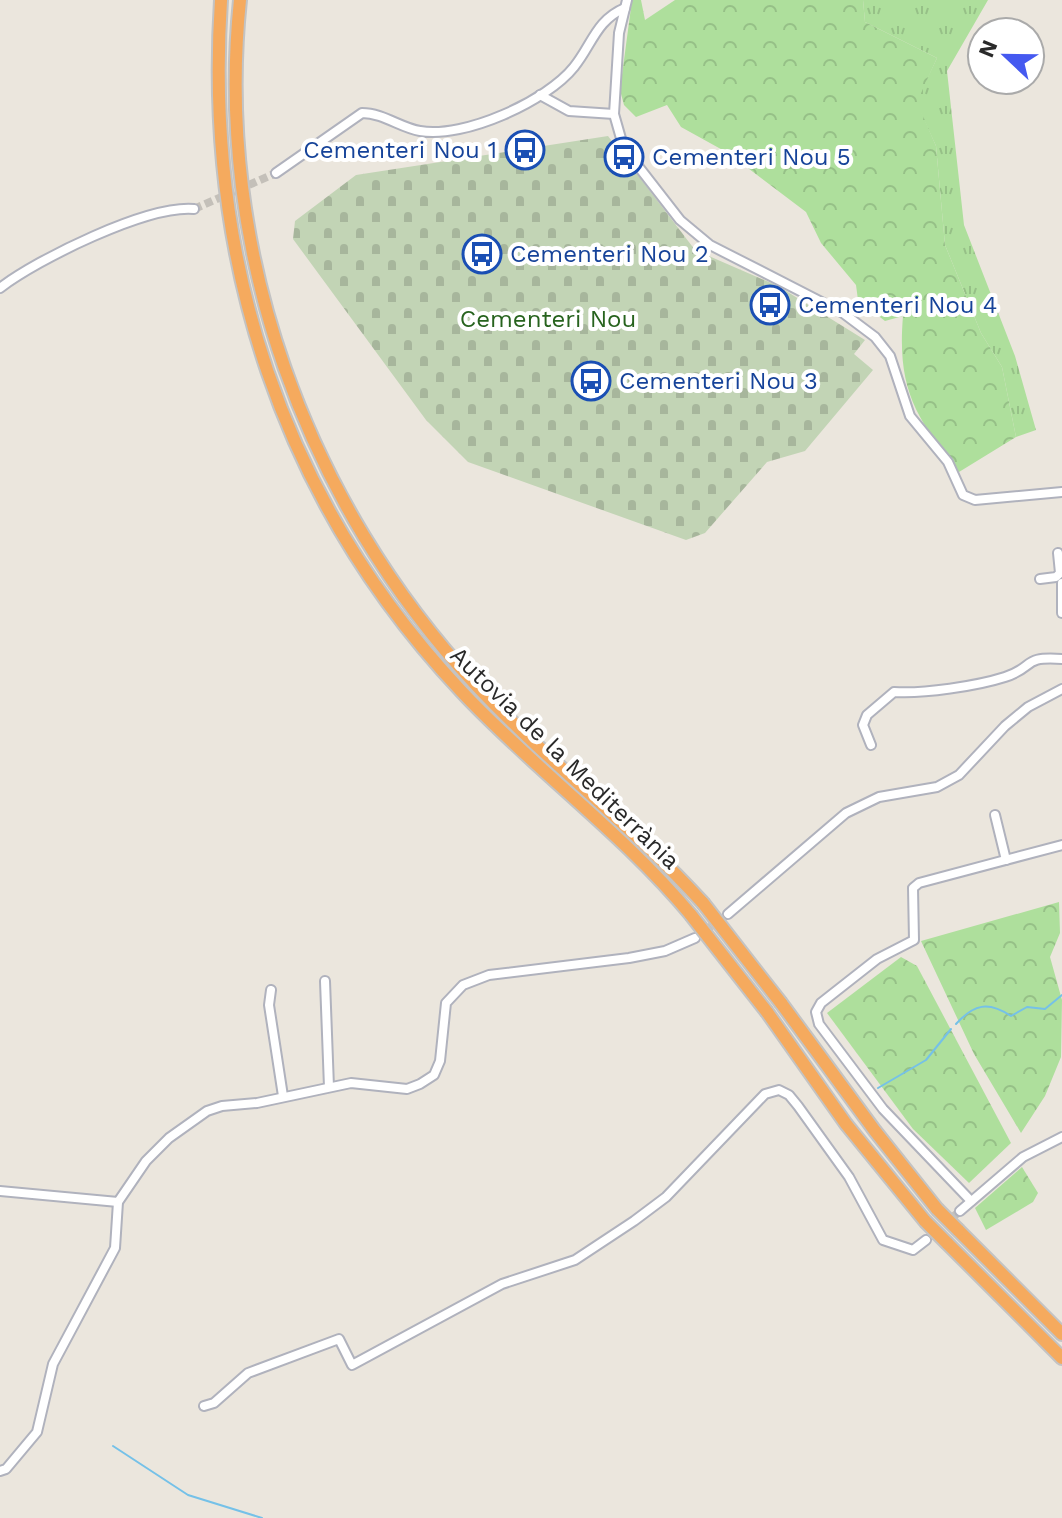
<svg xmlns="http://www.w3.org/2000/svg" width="1062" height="1518" viewBox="0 0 1062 1518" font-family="'Work Sans',sans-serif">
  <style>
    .grass { fill: url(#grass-tufts) }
    .forest { fill: url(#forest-crowns) }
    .cemetery { fill: url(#cemetery-stones) }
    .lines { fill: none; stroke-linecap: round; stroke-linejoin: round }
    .stream { stroke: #75c1e8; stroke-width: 2 }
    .minor-tunnel { stroke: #c4c0b9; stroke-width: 8; stroke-dasharray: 8 4; stroke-linecap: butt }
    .minor-casing { stroke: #b0b2bd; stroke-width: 12 }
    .highway-casing { stroke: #c3c3c3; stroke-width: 16 }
    .minor { stroke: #fff; stroke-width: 8 }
    .highway { stroke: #f5aa5e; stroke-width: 12 }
    .highway-bridge-casing { stroke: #c3c3c3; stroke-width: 16; stroke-linecap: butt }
    .highway-bridge { stroke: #f5aa5e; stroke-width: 12 }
    .labels { text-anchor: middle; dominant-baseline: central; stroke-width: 8; stroke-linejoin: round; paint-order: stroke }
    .transit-label { font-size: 24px; fill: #164399; stroke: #fff; text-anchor: start }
    .park-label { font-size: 24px; fill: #27631e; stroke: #fff }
    .street-label { font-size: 24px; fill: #2a2a2a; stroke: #fff }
  </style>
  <defs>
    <pattern id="grass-tufts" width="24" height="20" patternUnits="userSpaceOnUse" patternTransform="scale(2)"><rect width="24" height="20" fill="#aedf9c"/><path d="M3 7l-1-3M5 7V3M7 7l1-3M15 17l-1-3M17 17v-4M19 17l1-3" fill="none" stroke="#96c087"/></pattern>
    <pattern id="forest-crowns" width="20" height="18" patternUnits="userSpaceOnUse" patternTransform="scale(2)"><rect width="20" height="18" fill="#aedf9c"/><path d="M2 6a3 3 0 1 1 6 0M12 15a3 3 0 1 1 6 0" fill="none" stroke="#96c087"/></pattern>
    <pattern id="cemetery-stones" width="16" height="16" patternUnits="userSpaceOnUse" patternTransform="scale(2)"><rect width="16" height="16" fill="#c2d4b5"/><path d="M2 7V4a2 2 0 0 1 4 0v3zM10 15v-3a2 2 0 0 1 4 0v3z" fill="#a7b69c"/></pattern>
  </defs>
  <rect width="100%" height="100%" fill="#ebe6dd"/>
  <polygon class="grass" points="863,0 988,0 947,71 964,225 1015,356 1036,430 1016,437 1002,367 981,333 945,245 936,146 916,102 937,58 865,22"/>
  <g class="forest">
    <path d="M632,0H641L645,20L675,0H863L865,22L937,58L917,102L936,146L945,245L981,333L1002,367L1016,437L959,472C915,417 897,388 903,316L885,321L858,300L856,285L821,243L806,212L728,153L681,127L667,105L636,117L624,105L620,90Z"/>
    <polygon points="1059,902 1060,933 1050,957 1062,1000 1061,1057 1045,1096 1021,1133 974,1054 921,941"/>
    <polygon points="901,957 917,966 1011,1143 969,1183 913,1129 827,1013"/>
    <polygon points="1022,1167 1038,1193 1033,1202 986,1230 975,1208"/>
  </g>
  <polygon class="cemetery" points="608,136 695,250 778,286 865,340 854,354 873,370 805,451 767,462 705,533 686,540 468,462 426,420 293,239 295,221 356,175"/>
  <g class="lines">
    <g class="stream">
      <path d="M956,1024C974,1004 988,1001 1011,1016L1027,1007L1045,1009L1062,995"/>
      <polyline points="878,1088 926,1060 951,1029"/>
      <polyline points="113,1446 188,1495 262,1518"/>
    </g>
    <g class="minor-tunnel">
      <polyline points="194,209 276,173"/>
      <polyline points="695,938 728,914"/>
      <polyline points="926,1240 960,1211"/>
    </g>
    <g class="minor-casing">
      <g id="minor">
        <polyline points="627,0 619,33 614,114 622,142 638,166 680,220 710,245 843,313 875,337 890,356 910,416 948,462 963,495 975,500 1062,492"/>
        <polyline points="540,95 569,111 614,114"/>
        <path d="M276,173L362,113C383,113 401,128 420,131C464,139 547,101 574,67C592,45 596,20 625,8"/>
        <path d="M0,288C38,259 147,205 194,209"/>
        <polyline points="1040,579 1056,577 1060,573 1058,553"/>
        <polyline points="1062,583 1062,613"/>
        <path d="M871,745L863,725L867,715L894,692C923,694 977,686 1005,677C1036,667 1021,656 1062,659"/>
        <polyline points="995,815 1006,860"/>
        <polyline points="728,914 846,813 879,797 937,787 959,775 1005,726 1028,707 1062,689"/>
        <polyline points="325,981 329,1087"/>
        <polyline points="271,990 269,1005 283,1096"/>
        <polyline points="0,1191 118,1202"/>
        <polyline points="971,1201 883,1109 819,1024 816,1012 821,1003 877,959 914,940 913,888 919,883 1062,845"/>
        <polyline points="960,1211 1023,1157 1062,1137"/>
        <polyline points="204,1406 214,1403 248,1373 339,1339 352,1365 502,1284 575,1260 634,1221 666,1197 765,1094 779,1090 789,1095 798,1106 849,1177 883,1240 913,1250 926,1240"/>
        <polyline points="0,1471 6,1469 37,1432 53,1364 115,1248 118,1202 146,1161 169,1138 207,1111 222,1106 257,1103 351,1083 407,1089 420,1084 434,1075 440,1061 446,1003 463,985 489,975 629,958 665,951 695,938"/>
      </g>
    </g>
    <g class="highway-casing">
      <g id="highway">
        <path d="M221,0C204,260 282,501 462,692C535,770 623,833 691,915"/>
        <path d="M240,0C214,250 306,502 476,685C548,762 632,825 703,903"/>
        <polyline points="781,1003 875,1131 937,1209"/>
        <polyline points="767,1012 846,1124 925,1221"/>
        <polyline points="958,1230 1062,1334"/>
        <polyline points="947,1243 1062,1358"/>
      </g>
    </g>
    <use href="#minor" class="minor"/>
    <use href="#highway" class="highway"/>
    <g class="highway-bridge-casing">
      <g id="highway-bridge">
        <polyline points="703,903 781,1003"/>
        <polyline points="691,915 767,1012"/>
        <polyline points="937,1209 958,1230"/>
        <polyline points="925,1221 947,1243"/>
      </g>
    </g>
    <use href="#highway-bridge" class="highway-bridge"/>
  </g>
  <defs>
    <g id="bus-ring" transform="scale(2)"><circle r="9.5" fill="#fff" stroke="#1a4fb4" stroke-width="1.5"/><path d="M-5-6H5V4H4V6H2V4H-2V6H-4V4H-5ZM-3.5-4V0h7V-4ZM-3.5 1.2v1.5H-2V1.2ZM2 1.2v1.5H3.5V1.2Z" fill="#1a4fb4"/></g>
  </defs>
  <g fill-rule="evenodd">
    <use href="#bus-ring" x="525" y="150"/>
    <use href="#bus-ring" x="624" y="157"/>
    <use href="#bus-ring" x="482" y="254"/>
    <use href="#bus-ring" x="770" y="305"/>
    <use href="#bus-ring" x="591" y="381"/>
  </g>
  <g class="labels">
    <g class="transit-label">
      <text x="497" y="150" text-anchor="end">Cementeri Nou 1</text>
      <text x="652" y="157">Cementeri Nou 5</text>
      <text x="510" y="254">Cementeri Nou 2</text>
      <text x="798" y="305">Cementeri Nou 4</text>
      <text x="619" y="381">Cementeri Nou 3</text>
    </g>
    <g class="park-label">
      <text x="548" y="319">Cementeri Nou</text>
    </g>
    <g class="street-label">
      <text transform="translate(565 758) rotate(44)">Autovia de la Mediterrània</text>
    </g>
  </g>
  <g transform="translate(1006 56) rotate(292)"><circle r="38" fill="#ffffff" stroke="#aaaaaa" stroke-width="2"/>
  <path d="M0-6L14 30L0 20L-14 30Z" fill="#4559f0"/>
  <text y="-12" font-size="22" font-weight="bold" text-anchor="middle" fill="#2a2a2a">N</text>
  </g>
</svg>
